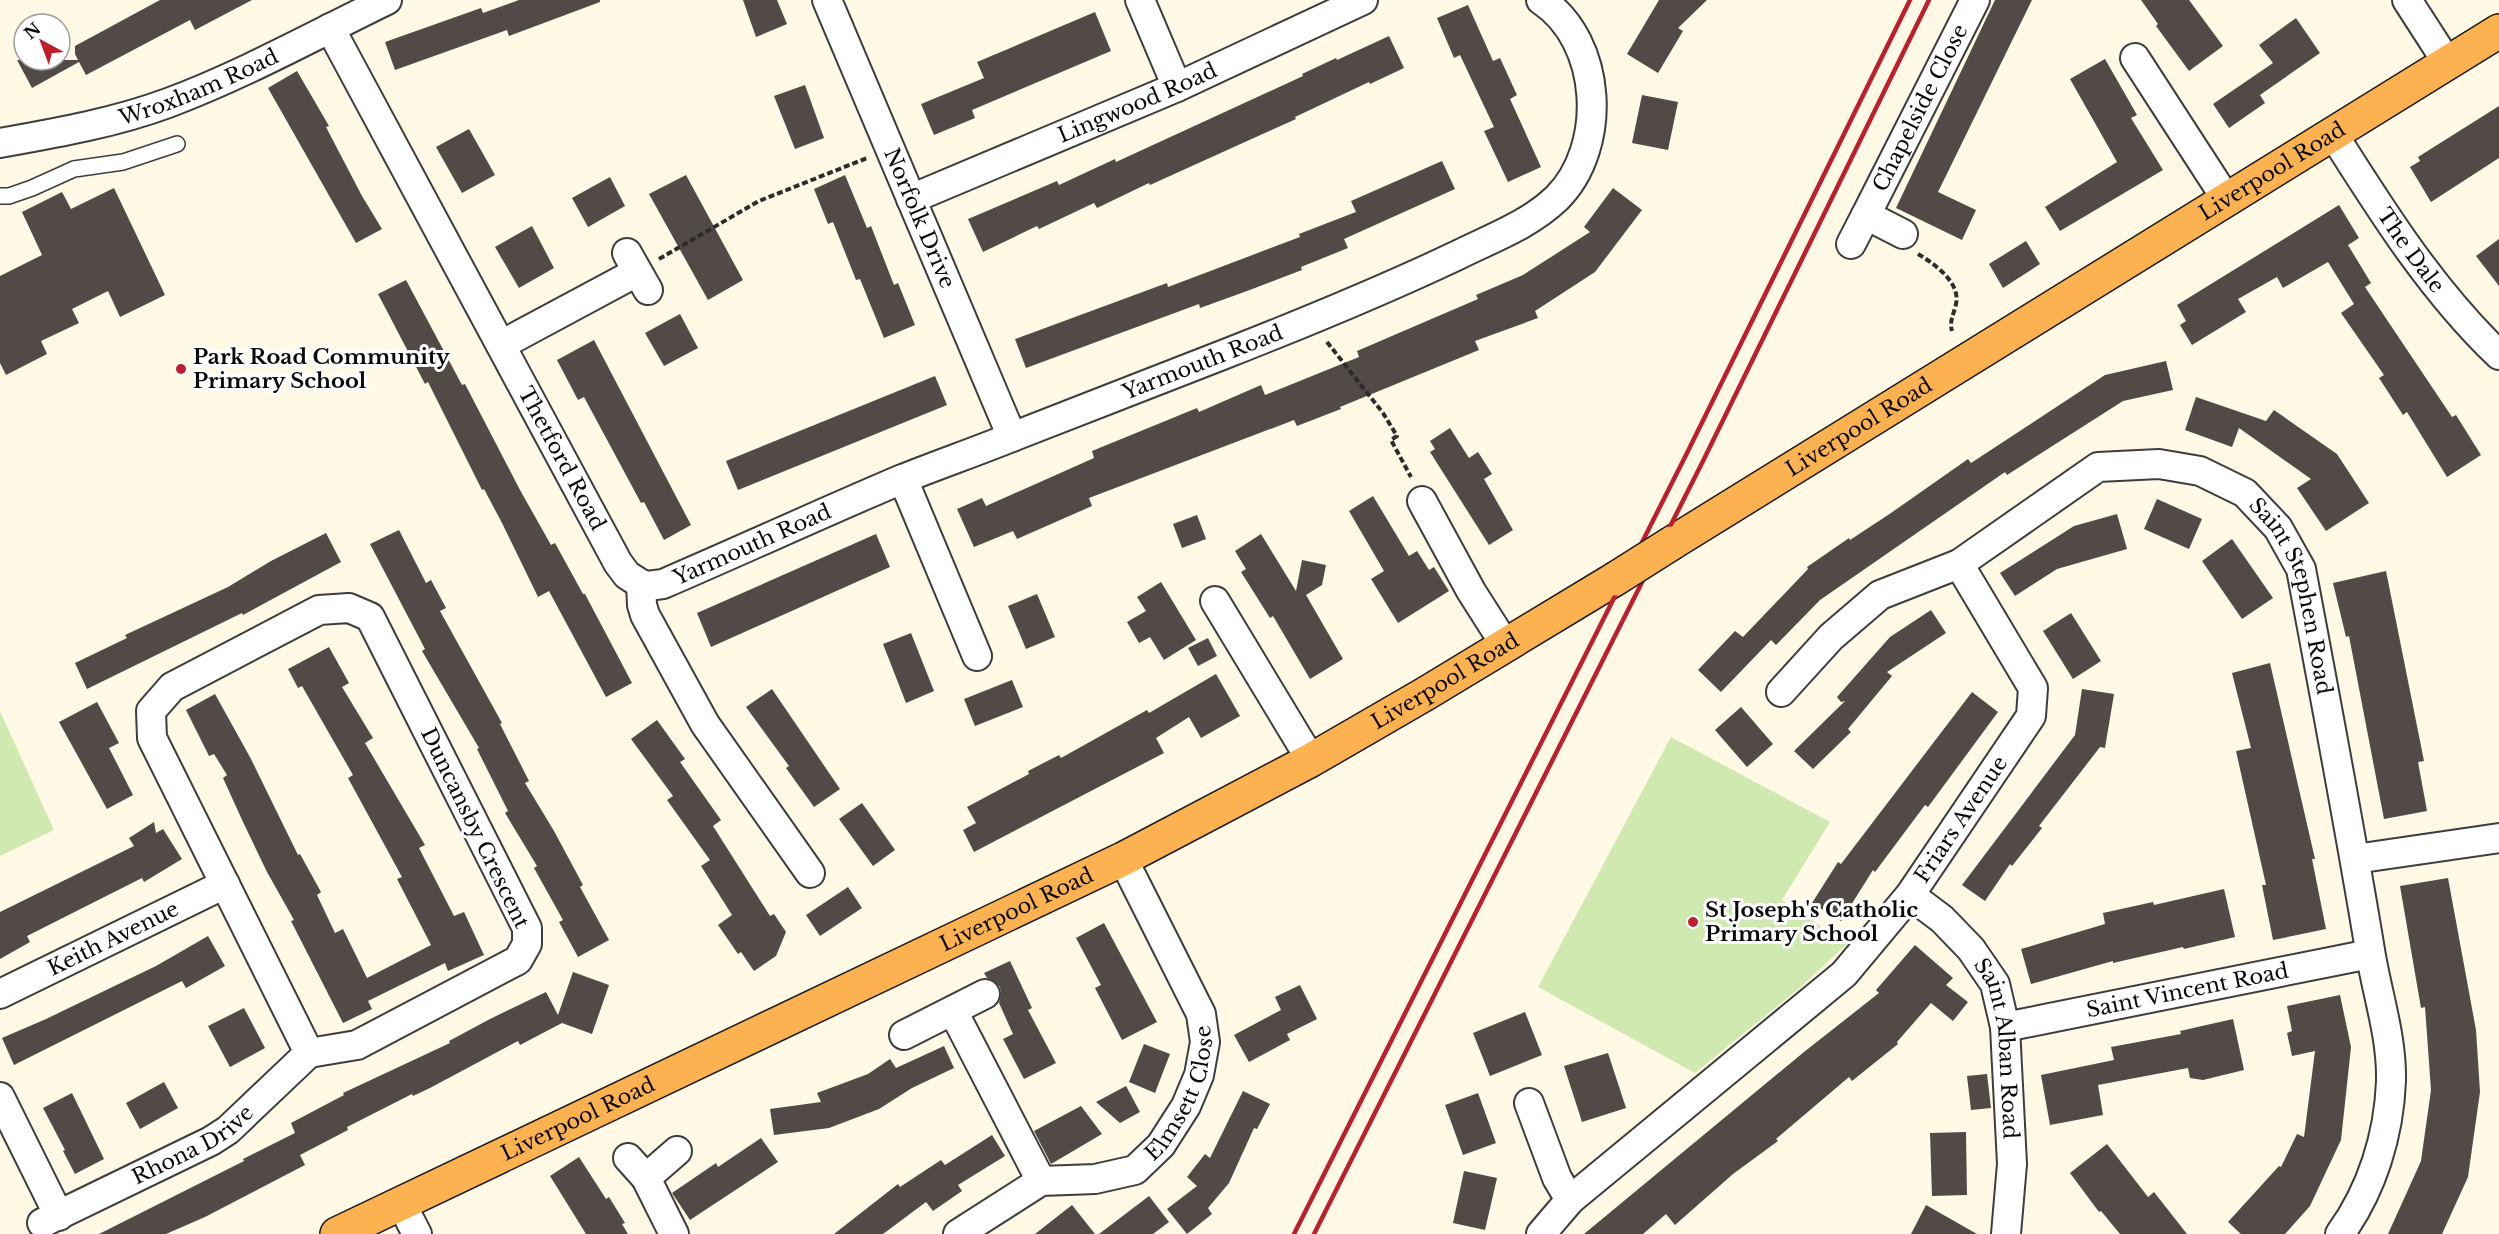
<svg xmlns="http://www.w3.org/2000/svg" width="2499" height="1234" viewBox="0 0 2499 1234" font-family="'Libre Baskerville',serif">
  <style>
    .green { fill: #d0e9b0 }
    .building { fill: #524a46 }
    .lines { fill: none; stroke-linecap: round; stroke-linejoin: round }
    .service-casing { stroke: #3d3d3d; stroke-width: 18 }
    .minor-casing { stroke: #3d3d3d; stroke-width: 32 }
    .trunk-casing { stroke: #1b1b1b; stroke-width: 36 }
    .path { stroke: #2c2c2c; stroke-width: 4; stroke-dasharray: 6 3; stroke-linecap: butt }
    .service { stroke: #fff; stroke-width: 15 }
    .minor { stroke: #fff; stroke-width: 28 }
    .trunk { stroke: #fcb250; stroke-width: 33 }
    .rail { stroke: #bd1f2c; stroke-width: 4.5 }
    .trunk-bridge-casing { stroke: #1b1b1b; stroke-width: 36; stroke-linecap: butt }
    .trunk-bridge { stroke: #fcb250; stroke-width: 33 }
    .poi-dot { fill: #bd1f2c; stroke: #fff; stroke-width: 2 }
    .labels { text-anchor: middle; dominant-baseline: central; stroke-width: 6; stroke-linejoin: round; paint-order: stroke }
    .street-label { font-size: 21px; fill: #0a0a0a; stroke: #fff }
    .poi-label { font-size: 21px; font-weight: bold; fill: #0a0a0a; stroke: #fff; text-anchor: start }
  </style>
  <rect width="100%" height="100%" fill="#fff9e6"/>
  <g class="green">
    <polygon points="0,711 54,830 0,856"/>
    <polygon points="1671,737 1830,822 1782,900 1847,944 1802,986 1695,1073 1538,987"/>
  </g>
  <g class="building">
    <polygon points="160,0 252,0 195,30 190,20 86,75 79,62 32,88 17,60 78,60 75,54 75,46"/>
    <polygon points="519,0 600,0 600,2 509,36 507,30 395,70 385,42 481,8 483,13"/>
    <polygon points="743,0 777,0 787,24 756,37"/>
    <polygon points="1659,0 1707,0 1678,28 1683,31 1658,73 1627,54"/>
    <polygon points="1995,0 2032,0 1938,192 1976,210 1962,240 1896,208"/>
    <polygon points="2141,0 2189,0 2223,46 2189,71 2156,26 2158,24"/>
    <polygon points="1468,5 1493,61 1500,58 1517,95 1510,99 1541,167 1508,182 1484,131 1494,127 1460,55 1454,58 1437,18"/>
    <polygon points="1095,12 1111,51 972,110 975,118 934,135 921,104 984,78 977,62"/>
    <polygon points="2296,18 2320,53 2260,95 2265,103 2229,128 2213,104 2273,63 2259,45"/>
    <polygon points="1389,36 1404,68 1370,84 1369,82 1295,117 1296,119 1150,185 1149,183 1097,208 1094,203 1039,229 1037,226 983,252 968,219 1057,181 1059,185 1115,159 1116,162 1303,76 1302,74 1336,58 1337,60"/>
    <polygon points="2105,59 2137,115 2131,118 2163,170 2060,231 2045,207 2117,162 2070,79"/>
    <polygon points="297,71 329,126 326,127 362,196 382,229 356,243 268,88"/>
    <polygon points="805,85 824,138 795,149 774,96"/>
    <polygon points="1642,95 1678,102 1668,150 1632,143"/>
    <polygon points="2499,106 2499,158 2431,202 2410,167 2420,161 2418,157"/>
    <polygon points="469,129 495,175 462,193 436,147"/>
    <polygon points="1442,161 1455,189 1344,239 1348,248 1301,267 1302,270 1247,291 1200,308 1199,304 1026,368 1015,339 1167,283 1168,287 1300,237 1299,234 1356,212 1351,201"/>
    <polygon points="686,175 743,280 708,300 649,194"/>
    <polygon points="845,175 867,228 871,226 894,285 898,283 915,325 884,338 860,279 856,280 833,222 828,224 814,189"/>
    <polygon points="610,177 625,206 588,227 572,198"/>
    <polygon points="114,188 165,295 120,317 108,291 72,309 79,323 41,341 47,354 6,375 0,363 0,276 42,255 22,212 62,192 71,209"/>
    <polygon points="1613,188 1642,210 1595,272 1535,311 1538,318 1475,341 1479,350 1340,407 1341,409 1297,426 1294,420 1089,498 1092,506 1017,539 1013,531 974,547 957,509 982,498 986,506 1094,458 1092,451 1197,408 1199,412 1261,385 1265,395 1359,357 1357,351 1478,299 1476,295 1523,275 1590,232 1584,227"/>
    <polygon points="2339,205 2359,238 2348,245 2371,283 2365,287 2452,417 2456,415 2481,455 2447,477 2407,412 2403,415 2379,378 2384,375 2341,313 2354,304 2328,262 2283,288 2277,277 2238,299 2246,312 2192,345 2180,325 2186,321 2177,305"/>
    <polygon points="532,226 554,268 519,288 495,247"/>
    <polygon points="2499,239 2499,286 2476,256"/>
    <polygon points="2026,241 2040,264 2003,288 1989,264"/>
    <polygon points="406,280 462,385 465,384 520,490 551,545 555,543 583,594 585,594 632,683 606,697 549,591 538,597 502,523 484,489 482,490 428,382 425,384 378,294"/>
    <polygon points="680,314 698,348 664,366 645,333"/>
    <polygon points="594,340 691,525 664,540 644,502 641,503 584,397 578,400 557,360"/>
    <polygon points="2166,361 2173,390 2123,401 2007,475 2005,472 1820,600 1776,645 1771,640 1721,692 1698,670 1735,631 1743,637 1808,569 1807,567 1849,538 1850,540 1891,513 1968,459 1971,463 2105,375"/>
    <polygon points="935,376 947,405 738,490 726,461"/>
    <polygon points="2196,397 2266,421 2274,410 2337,454 2369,503 2326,531 2297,488 2311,479 2239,428 2232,447 2185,430"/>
    <polygon points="1450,428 1469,458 1478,452 1492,474 1484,479 1513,530 1489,545 1430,452 1435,449 1430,441"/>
    <polygon points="1373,496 1409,556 1417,551 1429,570 1434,567 1449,591 1398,623 1371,579 1384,571 1349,511"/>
    <polygon points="2157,499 2202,519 2189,549 2144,529"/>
    <polygon points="2117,514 2127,549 2057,569 2015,596 2000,573 2074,526"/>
    <polygon points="1197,515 1206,539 1182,548 1173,524"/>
    <polygon points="399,530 426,583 431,580 446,608 440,611 502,723 500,724 529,781 525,783 554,831 583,885 580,887 609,940 578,957 559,922 563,920 534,868 537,866 505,813 508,811 477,749 479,748 422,651 425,649 370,544"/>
    <polygon points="326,533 341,562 243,615 242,613 87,689 75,663 127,638 125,635 228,587 271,561"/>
    <polygon points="876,534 890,567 711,647 697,613"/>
    <polygon points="1261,534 1296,591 1302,560 1326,565 1322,585 1306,595 1343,659 1310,679 1273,616 1270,618 1241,572 1246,569 1235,551"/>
    <polygon points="2232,539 2273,598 2242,619 2202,561"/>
    <polygon points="2386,571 2424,761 2418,762 2427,811 2384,819 2349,636 2346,637 2333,583"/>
    <polygon points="1161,582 1196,640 1164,660 1150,637 1139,643 1127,622 1146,611 1137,597"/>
    <polygon points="1037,594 1055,637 1026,649 1008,606"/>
    <polygon points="1931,610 1946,633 1887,672 1892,676 1848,729 1851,732 1813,769 1794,751 1845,701 1841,702 1837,697 1890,637"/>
    <polygon points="2071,613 2101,661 2073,679 2043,631"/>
    <polygon points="911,633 934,691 906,703 883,644"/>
    <polygon points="1208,638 1217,656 1198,666 1188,648"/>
    <polygon points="329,647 349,683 342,687 373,738 365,743 425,845 419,848 454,916 464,912 484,955 448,971 445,963 368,1001 372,1009 343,1023 291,921 294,920 267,872 243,822 223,778 227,775 214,754 209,756 186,710 215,694 251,759 298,855 300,854 321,892 317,895 335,933 343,929 367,978 431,945 397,879 402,877 348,778 353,775 302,686 298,688 288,669"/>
    <polygon points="2270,663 2315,859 2312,859 2326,929 2273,940 2262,885 2266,885 2236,751 2251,748 2232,673"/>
    <polygon points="1216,674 1240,716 1201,738 1189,717 1156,738 1164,753 974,852 963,830 976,823 967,807 1029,774 1028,771 1059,755 1061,758 1147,710 1149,713"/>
    <polygon points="1012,680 1023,707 975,726 964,699"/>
    <polygon points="772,689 840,789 814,807 786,768 789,766 746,707"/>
    <polygon points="2082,689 2114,694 2105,748 2100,747 2039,826 2042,828 2012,866 2010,864 1985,901 1962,885 2075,735"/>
    <polygon points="1972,692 1998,712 1928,807 1925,805 1875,872 1873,870 1841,921 1812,903 1838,862 1841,864"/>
    <polygon points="97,702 119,743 109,748 133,795 107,809 59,722"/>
    <polygon points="1741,707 1773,744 1747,767 1715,730"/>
    <polygon points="657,720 685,759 680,762 721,820 713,826 770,916 774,914 786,932 776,956 754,971 741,952 738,954 718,925 732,915 701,866 710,860 667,800 673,796 631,739"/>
    <polygon points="862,803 895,850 873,866 839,819"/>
    <polygon points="154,822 156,833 163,829 182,859 144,882 142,878 27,936 30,942 0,959 0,912 134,846 129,838"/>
    <polygon points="2448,878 2476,1030 2480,1092 2468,1177 2442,1234 2388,1234 2421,1161 2431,1090 2425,1007 2421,1008 2400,886"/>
    <polygon points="848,887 862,908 820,936 806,915"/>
    <polygon points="2224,889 2235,937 2184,949 2183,947 2113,963 2113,961 2031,984 2021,949 2105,924 2103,913 2153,902 2154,905"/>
    <polygon points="1104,923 1157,1022 1122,1040 1095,988 1101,985 1076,938"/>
    <polygon points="208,936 225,966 186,988 182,981 14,1065 2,1038 46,1019 156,966"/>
    <polygon points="1915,945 1953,978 1946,985 1968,1002 1953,1021 1931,1003 1897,1042 1898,1044 1852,1081 1849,1077 1776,1139 1778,1141 1733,1174 1675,1225 1666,1214 1643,1234 1584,1234 1804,1052 1879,993 1876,990"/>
    <polygon points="1010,961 1032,1008 1028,1010 1056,1063 1024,1079 1003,1039 1013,1034 999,1003 1001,995 1000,987 994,981 987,978 984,973"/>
    <polygon points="573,972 609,985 592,1034 562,1023 520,1045 518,1041 430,1088 413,1096 412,1094 347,1127 348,1130 300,1155 305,1165 205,1217 166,1234 99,1234 244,1161 243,1159 295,1133 291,1123 344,1095 343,1093 450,1043 449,1041 490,1019 546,992 558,1015"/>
    <polygon points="1300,985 1317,1019 1287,1034 1290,1040 1249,1062 1234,1035 1281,1010 1275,997"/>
    <polygon points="2340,995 2351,1047 2341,1140 2310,1206 2285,1234 2241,1234 2228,1222 2279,1166 2281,1167 2297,1134 2304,1137 2315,1051 2292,1056 2287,1033 2292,1031 2287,1006"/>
    <polygon points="244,1008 265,1048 230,1067 208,1026"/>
    <polygon points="1525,1012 1542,1055 1490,1076 1473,1033"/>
    <polygon points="2233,1019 2244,1070 2203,1080 2190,1078 2188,1068 2098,1085 2103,1115 2050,1125 2041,1075 2114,1060 2111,1047 2181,1034 2180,1031"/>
    <polygon points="1144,1044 1170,1054 1155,1093 1129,1082"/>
    <polygon points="944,1046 954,1068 912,1088 879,1109 829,1128 774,1135 770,1109 821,1102 817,1093 868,1074 890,1059 896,1068"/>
    <polygon points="1608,1053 1626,1108 1582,1122 1564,1066"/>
    <polygon points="1987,1074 1991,1108 1971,1110 1967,1076"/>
    <polygon points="164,1082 178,1108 140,1129 126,1103"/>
    <polygon points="1126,1086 1140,1112 1120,1123 1096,1102"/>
    <polygon points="1243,1091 1270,1104 1257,1129 1254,1128 1229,1183 1208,1208 1212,1214 1187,1234 1167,1209 1197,1186 1187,1177 1205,1154 1210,1158"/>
    <polygon points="72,1093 104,1159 75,1174 63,1151 65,1150 43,1108"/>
    <polygon points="1478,1093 1496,1143 1463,1155 1445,1105"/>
    <polygon points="1081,1106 1102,1134 1051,1164 1034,1131"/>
    <polygon points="1966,1132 1967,1195 1932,1196 1930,1133"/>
    <polygon points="992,1135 1005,1156 958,1185 962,1191 933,1211 926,1202 883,1234 834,1234 898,1184 900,1187 941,1160 945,1165"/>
    <polygon points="761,1138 778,1162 690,1220 672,1193 716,1163 718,1167"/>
    <polygon points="2107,1144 2148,1197 2154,1192 2187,1234 2120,1234 2101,1211 2099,1212 2070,1173"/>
    <polygon points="579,1157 606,1199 609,1197 625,1223 622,1224 628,1234 586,1234 550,1176"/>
    <polygon points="1464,1171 1497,1178 1485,1230 1453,1223"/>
    <polygon points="1149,1196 1169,1222 1153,1234 1099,1234"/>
    <polygon points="1072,1205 1095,1234 1035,1234"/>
    <polygon points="1926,1205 1977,1234 1911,1234"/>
  </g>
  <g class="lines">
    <g class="service-casing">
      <polyline id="service" points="0,196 9,196 32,188 74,169 123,162 177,144"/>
    </g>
    <g class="minor-casing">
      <g id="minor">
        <path id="s1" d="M827,0L1012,437"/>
        <polyline points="1140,0 1177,87"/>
        <polyline points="2407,0 2447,62"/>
        <path id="s2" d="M330,28L618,563L627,575L641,584L642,605L645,615L705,724L810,873"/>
        <polyline points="2135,58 2227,200"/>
        <path id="s3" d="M2333,134C2383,213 2432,291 2499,355"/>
        <path id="s4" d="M0,143C56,133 114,123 168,103C243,75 315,35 387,0"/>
        <path id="s5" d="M911,199L1177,87L1363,0"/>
        <path id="s6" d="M1866,215L1975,0"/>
        <polyline points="1851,244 1866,215 1903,234"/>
        <polyline points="627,253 648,290"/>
        <polyline points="501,345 637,272"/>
        <polyline points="903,479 977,656"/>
        <polyline points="1422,501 1471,591 1506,646"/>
        <path id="s7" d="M641,584L647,586L663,584C742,550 820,514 900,480C937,465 975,452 1012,437C1083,410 1154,381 1225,354C1304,323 1382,291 1458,255C1492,238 1529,225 1557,198C1608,147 1603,41 1541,0"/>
        <polyline points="1215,601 1311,760"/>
        <polygon points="349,608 370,617 527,928 527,944 518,960 357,1045 309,1053 152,738 151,711 172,687 319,610"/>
        <path id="s8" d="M1781,692L1831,637L1880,595L1959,564L2098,467L2159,464L2200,471L2245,493L2278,528L2301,569C2325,696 2349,823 2370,950C2377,994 2392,1036 2391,1081C2389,1135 2372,1190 2340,1234"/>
        <polyline points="2355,859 2499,838"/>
        <path id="s9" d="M1910,895L1942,919L1971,949L1995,984L2005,1027L2012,1164L2006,1234"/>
        <path id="s10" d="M0,994L225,884"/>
        <polyline points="953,1011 1041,1181"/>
        <path id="s11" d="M2005,1027L2370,954"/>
        <polyline points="904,1035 985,994"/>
        <polyline points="0,1097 59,1216"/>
        <polyline points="1529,1103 1557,1178 1570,1200"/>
        <polyline points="628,1158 646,1178 677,1151"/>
        <polyline points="646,1178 674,1234"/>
        <polyline points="401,1203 417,1234"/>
        <path id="s12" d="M42,1223L211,1141L228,1130L309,1053"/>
        <path id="s13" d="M958,1234L1041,1181L1095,1179L1135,1170L1161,1145L1186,1106L1199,1075L1205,1042L1201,1014L1123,859"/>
        <path id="s14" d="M1541,1234L1570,1200L1844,974L1910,895L2031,716L2033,688L1959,564"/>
      </g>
    </g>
    <g class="trunk-casing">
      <g id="trunk">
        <path id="s15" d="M1672,543L2499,31"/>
        <path id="s16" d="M337,1234L1123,859L1311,760L1425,694L1615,579"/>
      </g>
    </g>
    <g class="path">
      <path d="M1918,254C1933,263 1961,282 1956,304C1954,314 1949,321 1952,331"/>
      <polyline points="659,259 759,201 867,158"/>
      <polyline points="1327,342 1383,413 1397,436 1391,440 1411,477"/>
    </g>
    <use href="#service" class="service"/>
    <use href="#minor" class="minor"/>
    <use href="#trunk" class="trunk"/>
    <g class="rail">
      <polyline points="1294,1234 1687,453 1910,0"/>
      <polyline points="1314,1234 1703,461 1929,0"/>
    </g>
    <g class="trunk-bridge-casing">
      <polyline id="trunk-bridge" points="1615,579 1672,543"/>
    </g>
    <use href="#trunk-bridge" class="trunk-bridge"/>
  </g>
  <g class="poi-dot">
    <circle cx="181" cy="369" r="6"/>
    <circle cx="1693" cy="922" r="6"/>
  </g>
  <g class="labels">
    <g class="street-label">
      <text stroke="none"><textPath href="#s4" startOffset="207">Wroxham Road</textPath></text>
      <text stroke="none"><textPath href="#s5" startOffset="246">Lingwood Road</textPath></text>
      <text stroke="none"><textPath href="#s6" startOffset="120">Chapelside Close</textPath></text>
      <text stroke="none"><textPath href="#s15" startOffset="706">Liverpool Road</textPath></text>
      <text stroke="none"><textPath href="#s1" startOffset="237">Norfolk Drive</textPath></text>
      <text stroke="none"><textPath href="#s3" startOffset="140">The Dale</textPath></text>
      <text stroke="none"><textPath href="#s7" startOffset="606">Yarmouth Road</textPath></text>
      <text stroke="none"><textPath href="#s15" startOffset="220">Liverpool Road</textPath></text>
      <text stroke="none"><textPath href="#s2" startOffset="489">Thetford Road</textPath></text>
      <text stroke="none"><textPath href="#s7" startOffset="120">Yarmouth Road</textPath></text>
      <text stroke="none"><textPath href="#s8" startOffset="663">Saint Stephen Road</textPath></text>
      <text stroke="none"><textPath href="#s16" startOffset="1239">Liverpool Road</textPath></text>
      <text stroke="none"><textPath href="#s14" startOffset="594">Friars Avenue</textPath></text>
      <text transform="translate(475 828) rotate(64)">Duncansby Crescent</text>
      <text stroke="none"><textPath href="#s16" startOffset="753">Liverpool Road</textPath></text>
      <text stroke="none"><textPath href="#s10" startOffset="126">Keith Avenue</textPath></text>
      <text stroke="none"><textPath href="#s11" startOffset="186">Saint Vincent Road</textPath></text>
      <text stroke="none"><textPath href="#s9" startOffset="188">Saint Alban Road</textPath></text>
      <text stroke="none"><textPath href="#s13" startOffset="286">Elmsett Close</textPath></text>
      <text stroke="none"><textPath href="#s16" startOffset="267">Liverpool Road</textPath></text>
      <text stroke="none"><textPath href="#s12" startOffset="170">Rhona Drive</textPath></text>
    </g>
    <g class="poi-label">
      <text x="193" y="357">Park Road Community<tspan x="193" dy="24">Primary School</tspan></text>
      <text x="1705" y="910">St Joseph's Catholic<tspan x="1705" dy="24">Primary School</tspan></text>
    </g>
  </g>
  <g transform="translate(42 42) rotate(319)"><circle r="28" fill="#ffffff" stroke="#9d9d9d" stroke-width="1.5"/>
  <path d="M0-4.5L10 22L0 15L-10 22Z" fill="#bd1f2c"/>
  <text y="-9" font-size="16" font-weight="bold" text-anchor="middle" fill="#0a0a0a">N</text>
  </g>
</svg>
